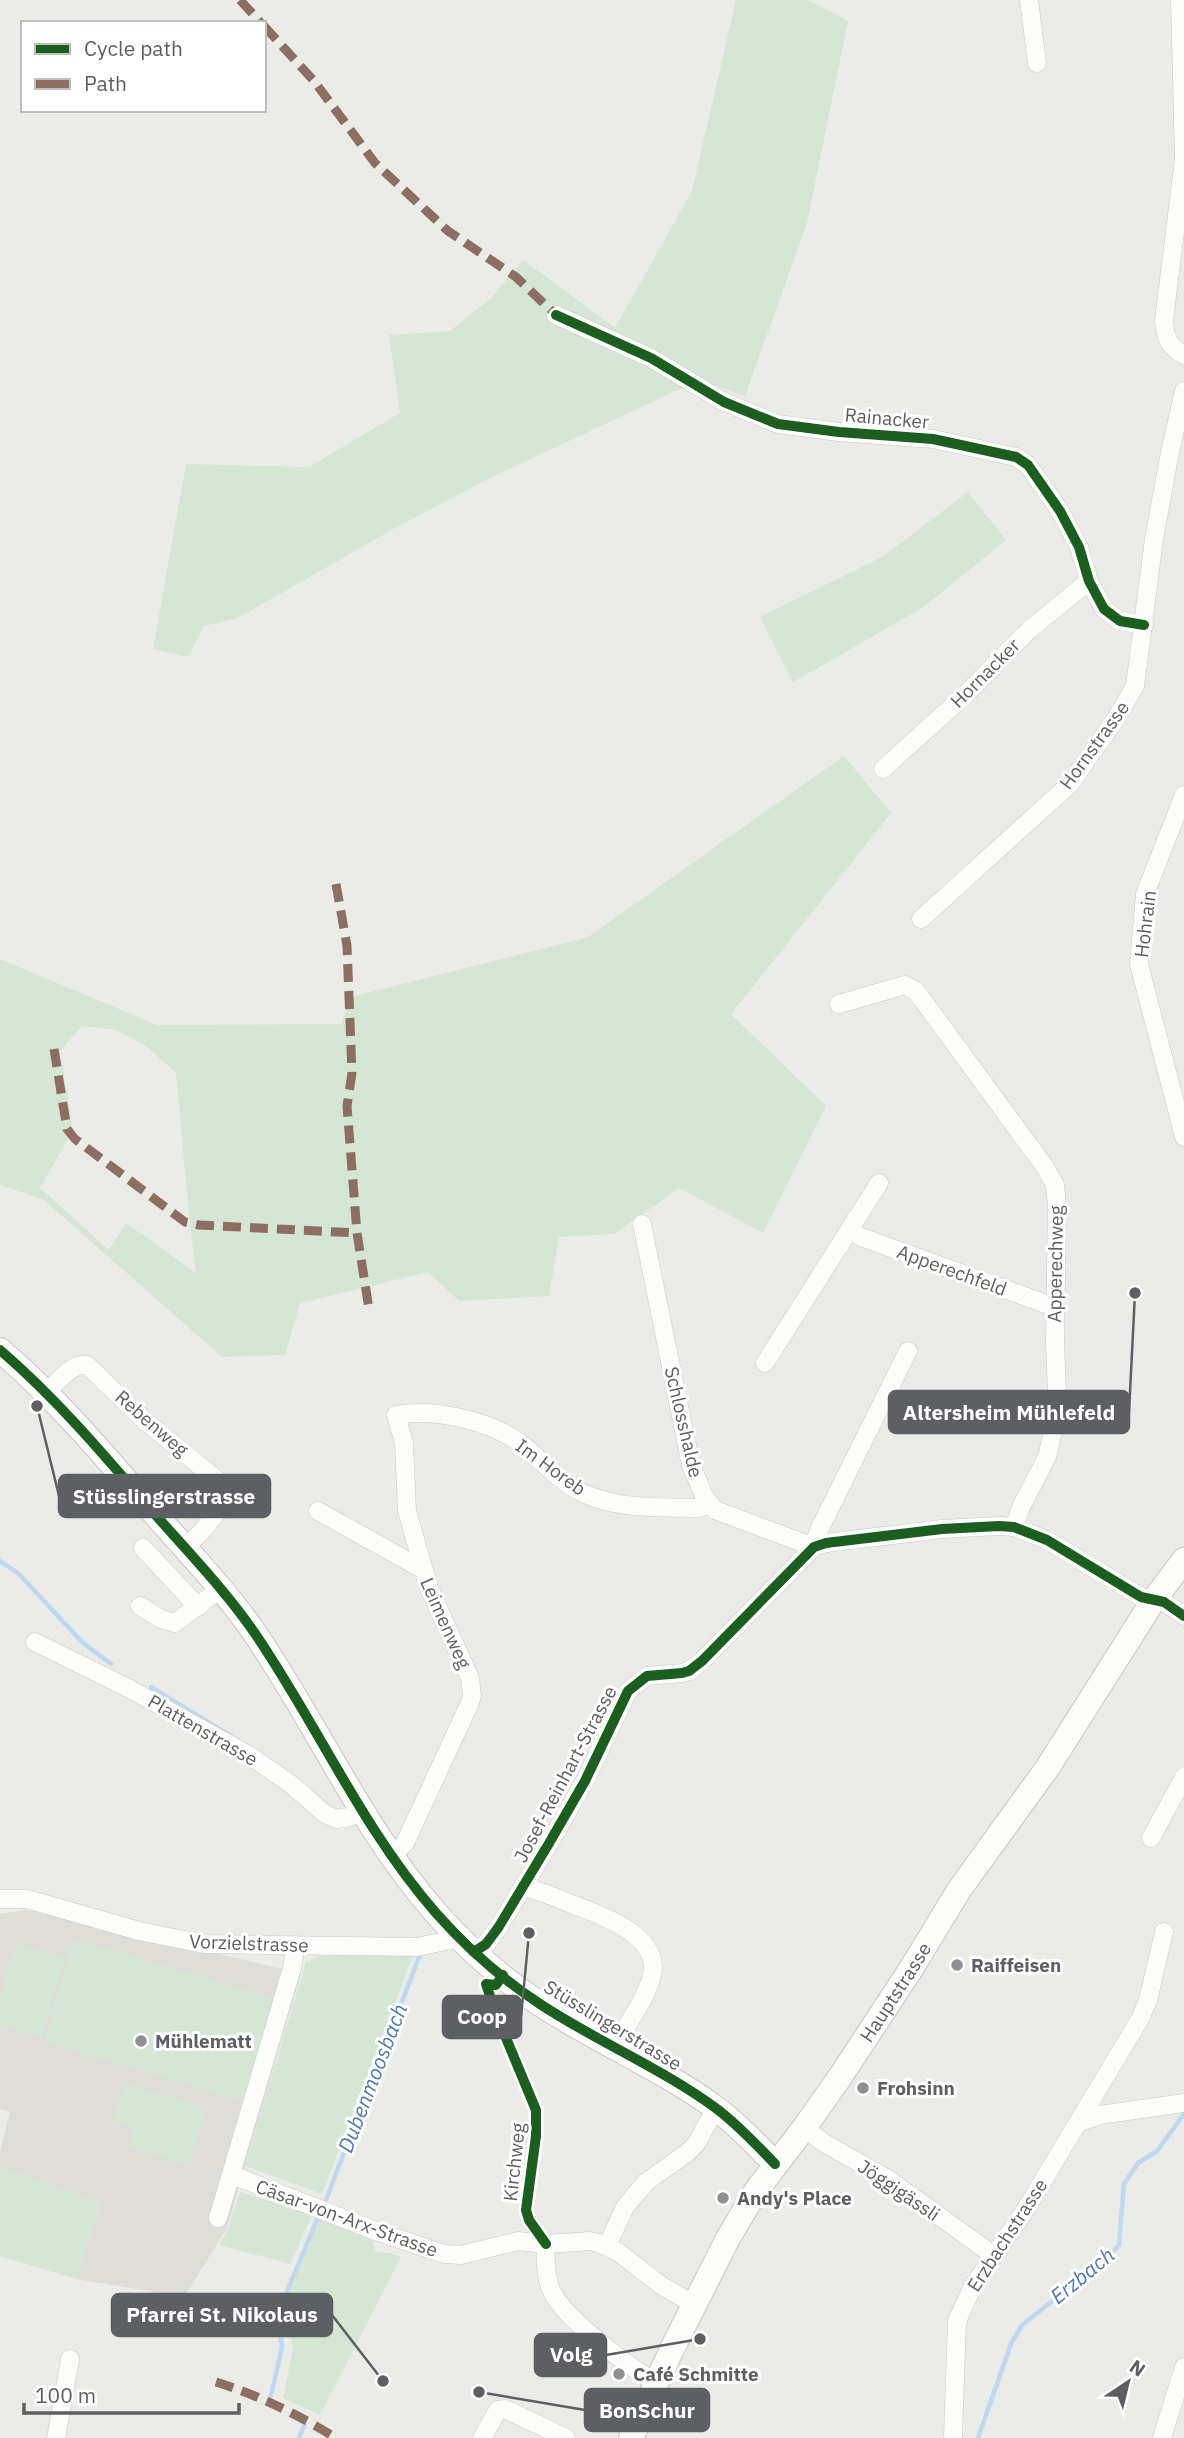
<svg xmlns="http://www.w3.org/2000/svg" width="1184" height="2438" viewBox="0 0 1184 2438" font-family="'IBM Plex Sans',sans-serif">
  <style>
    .education { fill: #deddd7 }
    .green { fill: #d6e6d5; fill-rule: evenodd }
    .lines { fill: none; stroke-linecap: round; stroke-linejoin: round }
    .stream { stroke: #c0d9f1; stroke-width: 4.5 }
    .street-casing { stroke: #c9c9c8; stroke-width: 19 }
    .secondary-casing { stroke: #c7c7c7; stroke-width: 26 }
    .street { stroke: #fcfcfb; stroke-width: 18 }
    .secondary { stroke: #fcfcfb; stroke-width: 24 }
    .quiet { stroke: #8d6e63; stroke-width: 9; stroke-dasharray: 18 9; stroke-linecap: butt }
    .cycleway-casing { stroke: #fff; stroke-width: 15 }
    .cycleway { stroke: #1b5e20; stroke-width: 10 }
    .poi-dot { fill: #8f9091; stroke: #fff; stroke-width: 2.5 }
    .labels { text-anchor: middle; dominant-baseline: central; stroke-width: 6; stroke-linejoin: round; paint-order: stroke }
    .street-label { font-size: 19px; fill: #5d5f63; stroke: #fff }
    .poi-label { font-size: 19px; font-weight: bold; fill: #5d5f63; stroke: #fff; text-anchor: start }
    .water-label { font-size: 21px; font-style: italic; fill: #4f78ae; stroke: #fff }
    .leader { fill: none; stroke: #5d5f63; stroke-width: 2.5 }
    .callout-dot { fill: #5d5f63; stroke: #fff; stroke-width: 2.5 }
    .callout { fill: #5d5f63; stroke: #5d5f63; stroke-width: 2.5 }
    .callout-label { font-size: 21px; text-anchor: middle; font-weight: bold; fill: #fff }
  </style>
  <rect width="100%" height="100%" fill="#ebebe7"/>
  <polygon class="education" points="26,1910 301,1973 227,2228 184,2297 76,2279 100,2203 0,2167 0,2152 10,2112 0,2109 0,1914"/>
  <g class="green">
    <polygon points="736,0 808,0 848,21 807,223 745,396 699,380 490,478 395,528 238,618 204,626 188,657 153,649 186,464 309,467 400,413 389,335 450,331 491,298 523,260 615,328 692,191"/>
    <polygon points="968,492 1006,540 922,608 793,682 760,617 882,557"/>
    <path d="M844,756L891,813L731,1014L826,1106L763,1233L679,1188L614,1234L559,1237L549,1296L459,1301L428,1272L300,1303L285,1355L222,1357L44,1200L0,1185V959L157,1025L341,1024L351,997L588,937ZM82,1026L116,1030L146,1046L176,1073L189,1216L196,1273L126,1223L109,1250L40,1188L73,1130L60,1051Z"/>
    <polygon points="74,1939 274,1998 244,2101 44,2042"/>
    <polygon points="16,1943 65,1957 41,2038 0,2025 0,1997"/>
    <polygon points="413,1955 322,2194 245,2166 306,1962 321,1956"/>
    <polygon points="125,2083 206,2108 188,2165 128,2146 134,2128 113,2122"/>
    <polygon points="0,2167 100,2203 76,2279 0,2256"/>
    <polygon points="240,2192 313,2213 290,2264 219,2245 228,2229"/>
    <polygon points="321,2215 371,2232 375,2252 391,2253 401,2257 320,2415 283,2398 293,2348 284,2303"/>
  </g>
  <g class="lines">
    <g class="stream">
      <polyline points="0,1561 19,1574 82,1642 111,1664"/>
      <polyline points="151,1687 229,1735"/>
      <polyline points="324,2205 421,1952"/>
      <polyline points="270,2400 282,2347 278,2313 319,2215"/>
      <polyline points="299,2438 305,2424"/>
      <polyline points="978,2438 1011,2344 1022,2325 1107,2258 1119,2245 1124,2184 1138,2163 1157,2151 1184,2114"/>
    </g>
    <g class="street-casing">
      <g id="street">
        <polyline points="1029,0 1037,63"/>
        <path d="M1180,0L1184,159L1164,320C1165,337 1168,346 1184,355"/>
        <polyline points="556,315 651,358 724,402 778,424 839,432 933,439 1016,457 1028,465 1060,511 1079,547 1089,581 1104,609 1120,621 1144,625"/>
        <polyline points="883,769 967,693 1029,630 1089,581"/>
        <polyline points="1184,795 1145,894 1139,964 1184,1137"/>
        <polyline points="921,919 1070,784 1117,717 1135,686 1154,539 1170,452 1184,391"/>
        <polyline points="839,1004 905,985 916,991 1045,1167 1055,1185 1057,1205 1055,1344 1057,1391 1054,1427 1047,1457 1022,1505 1014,1527"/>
        <polyline points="642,1224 691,1465 704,1496 715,1510 814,1547 818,1532 908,1351"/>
        <polyline points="849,1230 861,1237 1046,1304 1056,1305"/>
        <polyline points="765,1363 879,1183"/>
        <path d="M46,1393C57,1383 72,1362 87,1365L144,1420L233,1493L203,1530L185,1548"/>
        <polyline points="318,1511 422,1569"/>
        <polyline points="143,1548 198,1607"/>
        <polyline points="140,1606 161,1619 175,1623 220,1589"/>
        <polyline points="35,1642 130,1689 252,1757 292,1785 325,1814 337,1819 349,1817 364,1809"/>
        <polyline points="1151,1838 1184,1777"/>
        <path d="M391,1856L405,1843L469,1705L472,1696L470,1678L429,1588L407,1511L404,1443L396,1415C435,1408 493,1421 524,1446C542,1461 561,1483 583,1493C619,1510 661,1507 699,1508L709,1505"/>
        <path d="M523,1887C540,1891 553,1896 569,1903C598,1914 661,1934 652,1975C647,1998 625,2027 614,2048"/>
        <polyline points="0,1899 27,1899 139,1931 204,1944 417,1947 460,1938"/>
        <polyline points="474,1952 486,1944 498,1928 548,1845 585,1781 628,1691 647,1676 682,1673 689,1671 702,1661 814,1547 826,1543 942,1529 999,1526 1014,1527 1047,1540 1141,1597 1164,1602 1184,1616"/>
        <polyline points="1078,2123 1100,2115 1184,2103"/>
        <polyline points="804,2128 824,2143 888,2179 993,2255"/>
        <polyline points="232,2175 376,2231 444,2254 461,2255 518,2241 546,2244 590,2241 599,2243 618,2252 662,2286 695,2305"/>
        <polyline points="218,2218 292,1968 296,1946"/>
        <path d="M546,2244C545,2260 545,2277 552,2292C565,2319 630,2368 656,2382"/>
        <polyline points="607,2246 625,2207 646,2182 687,2153 696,2144 716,2108"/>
        <polyline points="56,2438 70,2359"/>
        <polyline points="482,2438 498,2410 505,2409 566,2438"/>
        <polyline points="953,2438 957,2321 973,2286 1026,2209 1140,2019 1148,2000 1164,1932"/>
        <polyline points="1162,2438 1184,2367"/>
      </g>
    </g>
    <g class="secondary-casing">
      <g id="secondary">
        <path d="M0,1350C56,1398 105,1456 153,1512C188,1552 226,1591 256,1635C318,1726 363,1830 436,1913C466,1947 502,1979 540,2004C596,2041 663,2069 717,2109C738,2125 757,2145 775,2164"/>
        <path id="s1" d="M631,2438L672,2349L727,2240L756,2191L804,2128L840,2077L911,1969L959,1890L1048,1767L1153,1601L1184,1560"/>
      </g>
    </g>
    <use href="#street" class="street"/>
    <use href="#secondary" class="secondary"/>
    <g class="quiet">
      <polyline points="240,0 261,23"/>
      <polyline points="264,26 314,81 375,163 448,231 516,277 556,315"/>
      <polyline points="336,884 347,946 352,1073 347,1106 357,1233 369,1309"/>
      <polyline points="54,1049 67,1129 75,1139 185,1222 199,1225 357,1233"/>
      <path d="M216,2382C258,2395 299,2415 336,2438"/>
    </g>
    <g class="cycleway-casing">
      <g id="cycleway">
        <polyline points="556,315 651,358 724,402 778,424 839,432 933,439 1016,457 1028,465 1060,511 1079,547 1089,581 1104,609 1120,621 1144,625"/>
        <path d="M0,1350C56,1398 105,1456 153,1512C188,1552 226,1591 256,1635C318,1726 363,1830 436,1913C466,1947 502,1979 540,2004C596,2041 663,2069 717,2109C738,2125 757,2145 775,2164"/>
        <polyline points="474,1952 486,1944 498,1928 548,1845 585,1781 628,1691 647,1676 682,1673 689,1671 702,1661 814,1547 826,1543 942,1529 999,1526 1014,1527 1047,1540 1141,1597 1164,1602 1184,1616"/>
        <polyline points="503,1975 496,1985 486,1984 496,2014 536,2110 536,2136 526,2210 529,2220 546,2244"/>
      </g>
    </g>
    <use href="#cycleway" class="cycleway"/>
  </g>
  <g class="poi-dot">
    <circle cx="957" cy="1965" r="7"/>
    <circle cx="141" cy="2041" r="7"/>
    <circle cx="863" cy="2088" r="7"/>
    <circle cx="723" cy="2198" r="7"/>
    <circle cx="619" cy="2374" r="7"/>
  </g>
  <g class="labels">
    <g class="street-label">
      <text transform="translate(887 418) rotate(5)">Rainacker</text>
      <text transform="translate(985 673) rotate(-45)">Hornacker</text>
      <text transform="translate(1094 745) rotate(-54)">Hornstrasse</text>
      <text transform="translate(1145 924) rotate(-83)">Hohrain</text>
      <text transform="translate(1055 1264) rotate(-89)">Apperechweg</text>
      <text transform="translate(952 1270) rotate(20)">Apperechfeld</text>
      <text transform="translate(684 1422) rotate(77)">Schlosshalde</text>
      <text transform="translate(152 1423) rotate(41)">Rebenweg</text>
      <text transform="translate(551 1467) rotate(36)">Im Horeb</text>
      <text transform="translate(446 1623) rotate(66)">Leimenweg</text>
      <text transform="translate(203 1730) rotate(30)">Plattenstrasse</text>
      <text transform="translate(565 1774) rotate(-62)">Josef-Reinhart-Strasse</text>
      <text transform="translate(249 1943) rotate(2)">Vorzielstrasse</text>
      <text stroke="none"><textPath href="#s1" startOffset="520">Hauptstrasse</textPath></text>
      <text transform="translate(613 2025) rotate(31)">Stüsslingerstrasse</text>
      <text transform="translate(514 2162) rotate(-84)">Kirchweg</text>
      <text transform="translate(899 2190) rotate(34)">Jöggigässli</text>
      <text transform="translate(347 2218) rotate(20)">Cäsar-von-Arx-Strasse</text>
      <text transform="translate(1007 2235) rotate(-57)">Erzbachstrasse</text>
    </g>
    <g class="poi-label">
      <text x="971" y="1965">Raiffeisen</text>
      <text x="155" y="2041">Mühlematt</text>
      <text x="877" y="2088">Frohsinn</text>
      <text x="737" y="2198">Andy's Place</text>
      <text x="633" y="2374">Café Schmitte</text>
    </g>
    <g class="water-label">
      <text transform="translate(372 2078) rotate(-69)">Dubenmoosbach</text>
      <text transform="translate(1082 2275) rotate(-39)">Erzbach</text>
    </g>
  </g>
  <path class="leader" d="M1135 1293L1129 1412M37 1406L59 1496M529 1933L521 2017M383 2381L332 2315M700 2339L606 2355M479 2392L585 2410"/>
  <g class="callout-dot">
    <circle cx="1135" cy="1293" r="7"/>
    <circle cx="37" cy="1406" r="7"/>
    <circle cx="529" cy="1933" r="7"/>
    <circle cx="383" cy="2381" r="7"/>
    <circle cx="700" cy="2339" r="7"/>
    <circle cx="479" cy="2392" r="7"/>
  </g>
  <g class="callout">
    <rect x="889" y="1391" width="240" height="42" rx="7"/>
    <rect x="59" y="1475" width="211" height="42" rx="7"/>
    <rect x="443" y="1996" width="78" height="42" rx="7"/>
    <rect x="112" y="2294" width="220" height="42" rx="7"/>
    <rect x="535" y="2334" width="71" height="42" rx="7"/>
    <rect x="585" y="2389" width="124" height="42" rx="7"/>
  </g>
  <g class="callout-label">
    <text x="1009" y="1420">Altersheim Mühlefeld</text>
    <text x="164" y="1504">Stüsslingerstrasse</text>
    <text x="482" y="2024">Coop</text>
    <text x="222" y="2322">Pfarrei St. Nikolaus</text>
    <text x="571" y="2362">Volg</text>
    <text x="647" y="2418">BonSchur</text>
  </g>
  <rect x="21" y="21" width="245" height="91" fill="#ffffff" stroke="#bebfc1" stroke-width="2"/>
  <rect x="35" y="44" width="35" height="10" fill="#1b5e20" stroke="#bebfc1" stroke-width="2"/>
  <text x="84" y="56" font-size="21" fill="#5d5f63">Cycle path</text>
  <rect x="35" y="79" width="35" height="10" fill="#8d6e63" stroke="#bebfc1" stroke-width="2"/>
  <text x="84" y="91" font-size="21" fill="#5d5f63">Path</text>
  <g transform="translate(1128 2382) rotate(35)" stroke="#ffffff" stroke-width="5" paint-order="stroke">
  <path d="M0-5L12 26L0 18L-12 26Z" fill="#5d5f63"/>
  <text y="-10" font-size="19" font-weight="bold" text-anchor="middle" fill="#5d5f63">N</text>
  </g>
  <path d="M24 2403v10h215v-10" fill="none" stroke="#5d5f63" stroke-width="3.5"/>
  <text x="35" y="2403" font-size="21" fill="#5d5f63" stroke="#ffffff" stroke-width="5" paint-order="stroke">100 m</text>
</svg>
